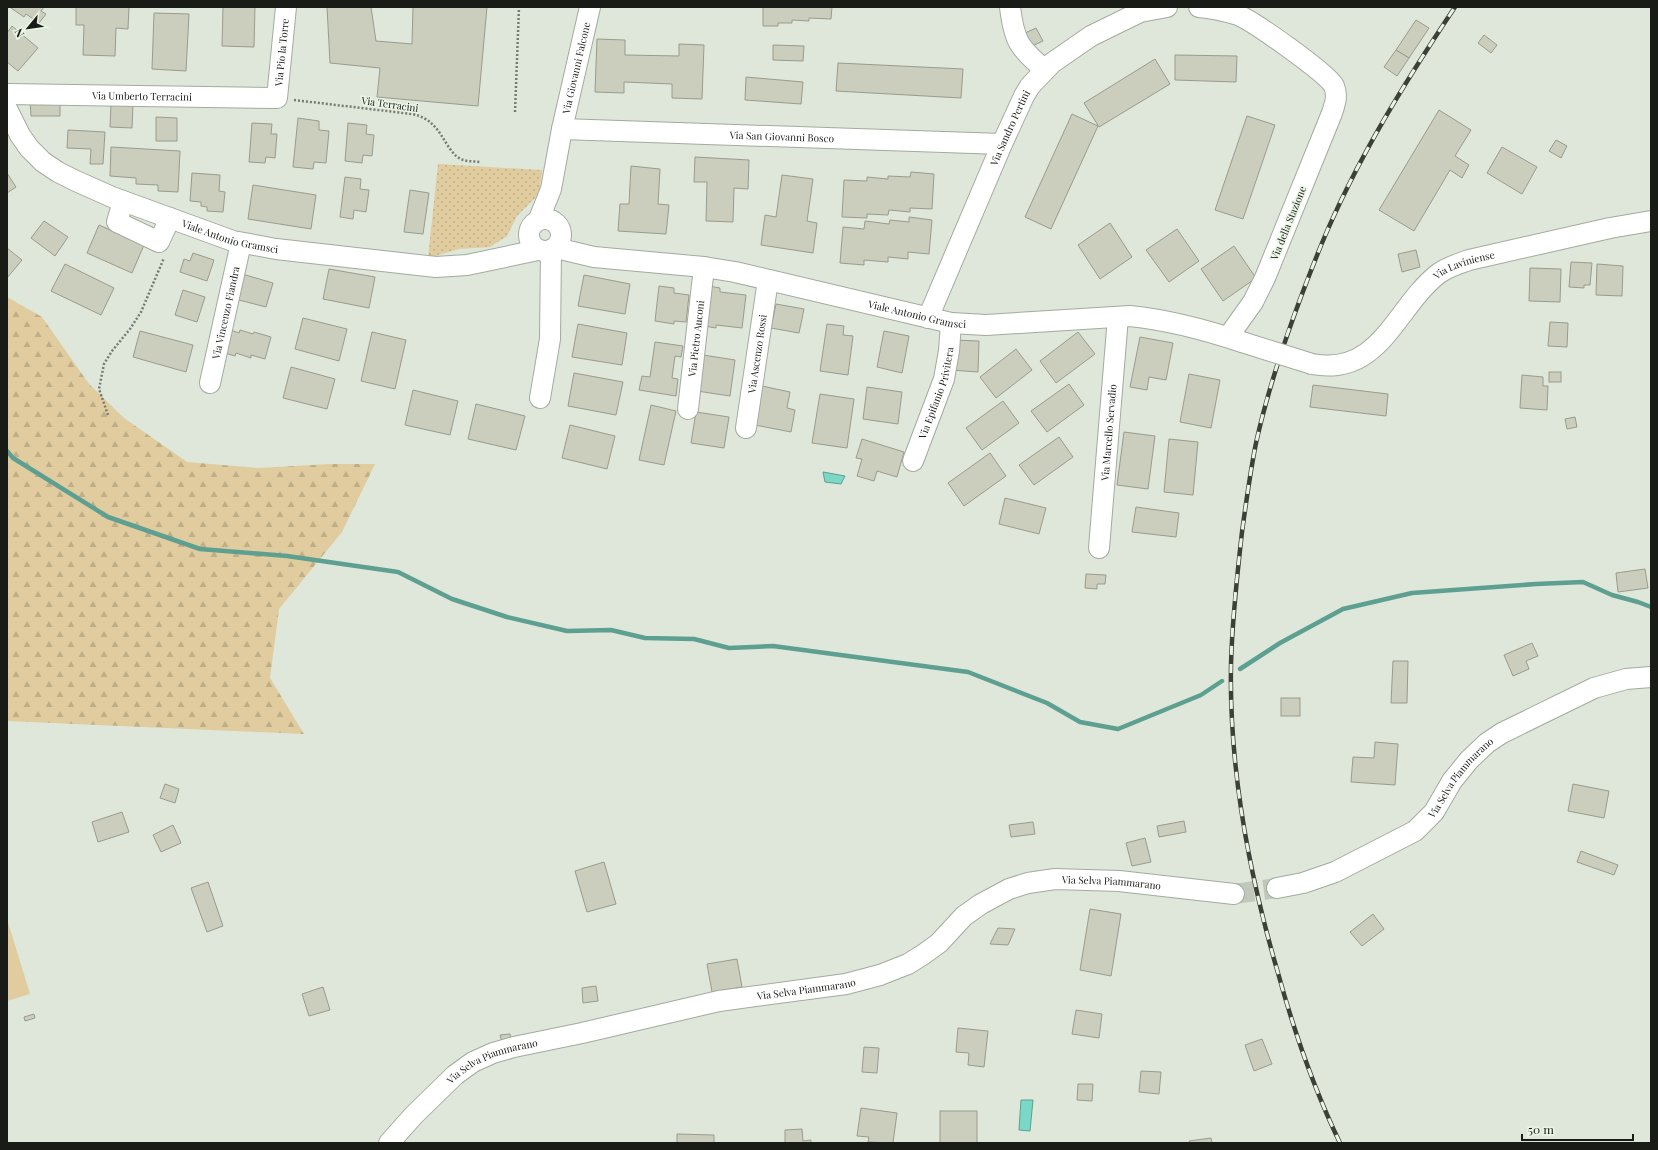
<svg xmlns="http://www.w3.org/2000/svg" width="1658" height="1150" viewBox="0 0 1658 1150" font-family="'Playfair Display',serif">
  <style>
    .forest { fill: url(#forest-firs) }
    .park { fill: url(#park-dots) }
    .pitch { fill: #e0cc9e }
    .water { fill: #7bd8c6; stroke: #5d9f91 }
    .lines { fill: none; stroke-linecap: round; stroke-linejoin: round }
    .stream { stroke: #5d9f91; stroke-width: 4.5 }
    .building { fill: #cbcdbd; stroke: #9a9b8c }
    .minor-tunnel { stroke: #c0c8bc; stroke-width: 20; stroke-dasharray: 20 10; stroke-linecap: butt }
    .minor-casing { stroke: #a2ab9d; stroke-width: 22 }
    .path { stroke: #757b72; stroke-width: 2.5; stroke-dasharray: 2 2; stroke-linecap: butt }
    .minor { stroke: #fff; stroke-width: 20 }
    .rail-casing { stroke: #3c4039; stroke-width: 4.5 }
    .rail { stroke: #ebf5e6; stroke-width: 3; stroke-dasharray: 9; stroke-linecap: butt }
    .minor-bridge-casing { stroke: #a2ab9d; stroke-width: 22; stroke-linecap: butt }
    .minor-bridge { stroke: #fff; stroke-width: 20 }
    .labels { text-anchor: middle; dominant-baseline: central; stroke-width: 3; stroke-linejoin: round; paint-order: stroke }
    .street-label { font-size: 10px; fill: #181b16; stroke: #ebf5e6 }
  </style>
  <defs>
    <pattern id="forest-firs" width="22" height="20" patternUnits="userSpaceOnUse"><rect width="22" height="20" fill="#e0cc9e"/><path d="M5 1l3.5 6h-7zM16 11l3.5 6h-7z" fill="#bfaf87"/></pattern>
    <pattern id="park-dots" width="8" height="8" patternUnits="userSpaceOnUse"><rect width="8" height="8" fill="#e0cc9e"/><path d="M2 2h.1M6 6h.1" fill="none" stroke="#bfaf87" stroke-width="1.8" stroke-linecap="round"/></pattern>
  </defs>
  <rect width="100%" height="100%" fill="#dee7d9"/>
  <polygon class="forest" points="7,297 42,317 89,384 124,418 187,462 258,468 330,464 375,464 342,532 279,609 270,678 304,734 7,721"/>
  <polygon class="park" points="438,164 542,170 539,194 517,216 507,236 490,247 459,249 428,258"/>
  <polygon class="pitch" points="7,919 30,994 7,1001"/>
  <g class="water">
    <polygon points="823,472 845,476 841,484 825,482"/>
    <polygon points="1021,1100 1033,1100 1030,1131 1019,1130"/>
  </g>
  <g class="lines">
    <g class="stream">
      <polyline points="7,451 13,458 108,517 200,549 287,556 398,572 452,599 507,617 567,631 611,630 645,638 694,639 729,648 773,646 968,672 1047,703 1080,722 1118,729 1201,695 1222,681"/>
      <polyline points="1240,669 1280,643 1343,609 1412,593 1536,584 1583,582 1612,595 1638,602 1651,607"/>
    </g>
  </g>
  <g class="building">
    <polygon points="12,7 44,7 41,11 46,14 39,23 26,14 24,17 11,8"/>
    <polygon points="76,7 129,7 128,29 116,28 115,56 83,55 84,25 76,25"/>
    <polygon points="223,7 255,7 254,47 222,46"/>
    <polygon points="327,7 371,7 376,41 412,44 413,7 487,7 478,106 377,97 380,68 330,63"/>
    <polygon points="763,7 832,7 831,19 809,18 809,21 792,20 792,23 778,23 778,26 763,26"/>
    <polygon points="154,13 189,14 186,71 152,69"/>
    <polygon points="1416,20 1429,28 1409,58 1396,50"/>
    <polygon points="12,26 38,48 18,71 7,62 7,33"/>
    <polygon points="1036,28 1043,41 1032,46 1025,33"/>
    <polygon points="1484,35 1497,45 1491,53 1478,43"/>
    <polygon points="597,39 625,40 625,55 679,56 679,44 704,45 702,99 672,98 672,84 624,82 624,93 595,92"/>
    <polygon points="773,45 804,46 803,61 773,60"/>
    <polygon points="1396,50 1409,58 1397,76 1384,67"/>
    <polygon points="1175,55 1237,56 1236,82 1175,80"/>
    <polygon points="1155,59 1170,84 1099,127 1084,103"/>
    <polygon points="838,63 963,69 961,98 836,91"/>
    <polygon points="746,77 803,82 801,104 745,100"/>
    <polygon points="60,99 60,116 31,116 30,100"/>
    <polygon points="111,103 133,103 132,128 110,127"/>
    <polygon points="1439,110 1471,130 1455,156 1469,165 1462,178 1450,170 1414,231 1379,210"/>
    <polygon points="1072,114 1098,126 1051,229 1025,217"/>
    <polygon points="1247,116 1275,125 1243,219 1215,210"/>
    <polygon points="156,117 177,118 177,141 156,141"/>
    <polygon points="298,118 319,121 319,130 329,131 326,163 314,162 313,169 293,167"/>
    <polygon points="252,123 272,124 271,134 277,134 275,158 266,157 265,163 249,162"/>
    <polygon points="348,123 367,125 366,134 374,135 372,156 363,155 362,163 345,161"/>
    <polygon points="68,130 105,132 103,164 90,164 91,149 67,148"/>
    <polygon points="1556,140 1567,146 1561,158 1549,151"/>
    <polygon points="111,147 180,151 178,192 158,191 158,185 136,184 136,178 110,176"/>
    <polygon points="1502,147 1537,167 1522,194 1487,173"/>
    <polygon points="695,157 749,160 748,189 734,188 733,222 706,221 707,182 694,182"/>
    <polygon points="631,166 660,169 658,204 669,205 666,234 618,231 620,204 629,204"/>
    <polygon points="911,172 934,174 932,209 910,208 910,212 889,210 888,215 867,214 867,218 842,217 844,180 867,181 867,177 888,179 888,176 910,177"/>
    <polygon points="7,173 16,187 7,193"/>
    <polygon points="192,173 220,175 219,191 225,192 223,212 207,211 207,207 201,206 201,202 190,201"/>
    <polygon points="782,175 813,179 807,221 817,223 813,253 761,245 765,215 776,217"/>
    <polygon points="345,177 361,179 360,189 369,190 366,212 354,210 353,219 340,217"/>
    <polygon points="253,185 316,195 311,229 248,219"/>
    <polygon points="410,190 429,193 423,234 404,232"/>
    <polygon points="909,217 932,220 929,254 908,252 908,259 888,257 888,262 864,260 864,265 840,263 843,227 864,229 865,221 889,224 890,220 909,222"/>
    <polygon points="44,221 68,237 55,256 31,238"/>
    <polygon points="1110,223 1132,257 1100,279 1078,245"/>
    <polygon points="99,225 144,245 132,273 87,253"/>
    <polygon points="1177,229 1199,261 1169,282 1146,250"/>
    <polygon points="1234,246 1256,278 1223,301 1201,269"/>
    <polygon points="7,248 22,260 7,278"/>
    <polygon points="1416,250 1420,267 1402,272 1398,254"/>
    <polygon points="193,253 214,260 207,281 180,272 184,259 190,261"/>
    <polygon points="1571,262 1592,263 1590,285 1584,285 1584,288 1569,287"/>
    <polygon points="65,264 114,288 101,315 51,291"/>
    <polygon points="1597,264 1623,266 1622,296 1596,295"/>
    <polygon points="1530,268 1561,269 1560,302 1529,301"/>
    <polygon points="329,269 375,277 369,308 323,299"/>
    <polygon points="242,274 273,283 266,307 235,299"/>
    <polygon points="584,275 630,284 625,314 578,306"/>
    <polygon points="659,286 674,288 674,293 689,295 686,322 674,321 674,324 655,321"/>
    <polygon points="709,286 720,288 720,292 746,295 742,328 716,325 716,328 704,326"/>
    <polygon points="183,290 205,297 197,322 175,315"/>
    <polygon points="776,304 804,309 799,333 771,328"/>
    <polygon points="303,318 347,329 339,361 295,349"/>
    <polygon points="1550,322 1568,323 1567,347 1548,346"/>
    <polygon points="578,324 627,333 622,365 572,357"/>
    <polygon points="827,324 844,326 843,335 853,336 848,375 820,371"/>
    <polygon points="228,329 239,333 240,330 253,334 254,332 271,337 265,359 251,355 251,358 236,353 235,356 221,352"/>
    <polygon points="140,331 193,345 186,372 133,357"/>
    <polygon points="884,331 909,336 902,373 877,367"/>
    <polygon points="372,332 406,340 395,389 361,381"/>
    <polygon points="1078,332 1095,354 1056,383 1040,361"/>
    <polygon points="1140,337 1173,343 1166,380 1149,377 1147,390 1130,387"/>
    <polygon points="953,340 979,341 978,372 951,370"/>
    <polygon points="655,342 683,346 681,357 675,356 672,378 678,379 676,396 639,390 642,376 650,377"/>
    <polygon points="1016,349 1032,370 996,398 980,377"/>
    <polygon points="703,355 735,360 730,396 697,391"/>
    <polygon points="291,367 335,379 327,409 283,398"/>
    <rect x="1549" y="372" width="12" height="10"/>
    <polygon points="574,373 623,382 616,415 568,406"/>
    <polygon points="1189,374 1220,380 1211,428 1180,422"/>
    <polygon points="1522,375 1543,377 1543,386 1548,386 1547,410 1520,408"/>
    <polygon points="1069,384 1084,405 1047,432 1031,411"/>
    <polygon points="1313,385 1388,394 1386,416 1310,407"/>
    <polygon points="762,386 790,392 787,408 795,410 791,432 755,425"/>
    <polygon points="867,387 902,392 898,424 863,419"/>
    <polygon points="413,390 458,401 450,435 405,425"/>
    <polygon points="820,394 854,399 847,448 812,443"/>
    <polygon points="1003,401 1019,423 982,450 966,428"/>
    <polygon points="476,404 525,416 516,450 468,439"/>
    <polygon points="651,405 676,411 664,465 639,460"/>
    <polygon points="696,412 729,417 724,448 691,443"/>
    <polygon points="1575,417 1577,427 1567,429 1565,419"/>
    <polygon points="570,425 615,436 607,469 562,458"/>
    <polygon points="1124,432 1155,436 1148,489 1117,485"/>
    <polygon points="1059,437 1073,457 1034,485 1019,465"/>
    <polygon points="862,439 904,452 897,477 877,471 874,481 857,476 862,459 856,458"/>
    <polygon points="1169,439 1198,442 1193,495 1164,492"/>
    <polygon points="990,453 1006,476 964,506 948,483"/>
    <polygon points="1005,498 1046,508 1039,534 999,524"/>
    <polygon points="1136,507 1179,513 1176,537 1132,532"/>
    <polygon points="1645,569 1648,588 1618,592 1616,573"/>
    <polygon points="1086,574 1106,575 1105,584 1097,584 1097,589 1085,588"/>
    <polygon points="1532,643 1538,656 1526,661 1529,669 1513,676 1504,655"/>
    <polygon points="1393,661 1408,661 1407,703 1391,703"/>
    <rect x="1281" y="698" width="19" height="18"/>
    <polygon points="1375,742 1398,744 1395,785 1351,782 1353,757 1374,758"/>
    <polygon points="165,784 179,789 175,803 160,798"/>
    <polygon points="1573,784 1609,791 1604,818 1568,811"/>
    <polygon points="122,812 129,832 98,842 92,822"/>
    <polygon points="1184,821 1186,832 1159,837 1157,826"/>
    <polygon points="1033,822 1035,834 1011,837 1009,825"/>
    <polygon points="173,825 181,843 161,852 153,835"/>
    <polygon points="1145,838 1151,862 1132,866 1126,843"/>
    <polygon points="1581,851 1618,865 1614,875 1577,862"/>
    <polygon points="604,862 616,904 587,912 575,871"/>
    <polygon points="208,882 223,926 207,932 191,888"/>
    <polygon points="1090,909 1121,914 1111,976 1080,970"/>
    <polygon points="1373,914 1384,929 1362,946 1350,932"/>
    <polygon points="998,928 1015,929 1008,945 990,944"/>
    <polygon points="737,959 742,987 712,992 707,964"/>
    <polygon points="596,986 598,1001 583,1003 582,988"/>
    <polygon points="323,987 330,1010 309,1016 302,994"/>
    <polygon points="1076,1010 1102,1014 1099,1038 1072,1034"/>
    <polygon points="34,1014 35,1018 25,1021 24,1017"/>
    <polygon points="958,1028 988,1031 984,1067 968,1065 969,1053 956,1052"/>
    <polygon points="510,1034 511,1040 502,1042 500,1035"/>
    <polygon points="1262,1039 1272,1064 1254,1071 1245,1045"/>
    <polygon points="864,1047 879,1048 877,1073 862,1072"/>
    <polygon points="1141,1071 1161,1072 1159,1094 1139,1092"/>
    <polygon points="1078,1084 1093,1084 1092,1101 1077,1100"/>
    <polygon points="861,1108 897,1113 893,1143 868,1142 869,1137 857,1136"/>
    <rect x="940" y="1111" width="37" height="32"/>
    <polygon points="802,1129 803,1141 811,1140 811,1143 785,1143 785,1130"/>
    <polygon points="677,1134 714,1135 714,1143 677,1143"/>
    <polygon points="1211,1138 1212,1143 1190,1143 1189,1141"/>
  </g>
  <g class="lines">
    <polyline class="minor-tunnel" points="1234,894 1277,888"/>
    <g class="minor-casing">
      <g id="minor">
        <path d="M1010,7C1014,41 1019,48 1045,70"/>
        <path d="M1199,7C1212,8 1225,11 1238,15C1253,21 1327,73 1334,86C1338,96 1335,104 1332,113L1265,278L1253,302L1228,337"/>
        <path id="s1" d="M7,94L277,98L286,7"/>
        <path id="s2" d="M7,109L20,135L29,148L43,162L58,172L76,181L112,197L233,241L276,249L436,267L467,265L538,250"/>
        <path id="s3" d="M562,129L1002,144"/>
        <polyline points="123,201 117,222 159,242 170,218"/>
        <circle cx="545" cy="235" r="16"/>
        <path id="s4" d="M539,219L551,189L562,129L590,7"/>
        <path id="s5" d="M556,248L594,257L704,267L735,272L951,323L986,325L1130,316C1169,320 1206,330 1242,342"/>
        <path id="s6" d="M928,318L1002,144L1024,96L1030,86L1052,63L1091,36L1140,12L1167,7"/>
        <path id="s7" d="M1312,364C1380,377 1395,308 1438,274C1447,267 1458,264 1469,260L1610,228L1651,221"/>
        <path id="s8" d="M210,383L241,243"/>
        <polyline points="540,398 550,339 551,250"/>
        <path id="s9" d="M688,409L704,267"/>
        <path id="s10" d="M746,428L768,280"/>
        <path id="s11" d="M913,461L944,379L949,351L951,323"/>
        <path id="s12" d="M1099,548L1118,317"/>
        <path id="s13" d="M1277,888L1303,883L1335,872L1415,831L1434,812L1452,781L1469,760L1487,743L1502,733L1594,688L1626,679L1651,677"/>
        <path id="s14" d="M389,1143L414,1115L455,1075L473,1062L493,1053L514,1047L582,1033L719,1001L846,984L880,975L908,964L924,954L939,943L964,916L981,904L1009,889L1028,883L1055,879L1119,881L1234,894"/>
      </g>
    </g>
    <g class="path">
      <path d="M294,100L412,114C432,118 438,130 448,146C451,150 454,155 459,158C465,162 473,161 480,162"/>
      <polyline points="515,112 519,7"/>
      <polyline points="108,415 99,389 104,364 112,351 130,329 141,312 164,258"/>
    </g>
    <use href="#minor" class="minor"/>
    <g class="rail-casing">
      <path id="rail" d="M1340,1143C1314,1089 1294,1031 1278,973C1249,874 1229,769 1231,665C1232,620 1237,576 1242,532C1246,503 1250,473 1256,443C1271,375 1296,307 1322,243C1357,159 1405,82 1455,7"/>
    </g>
    <use href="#rail" class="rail"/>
    <g class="minor-bridge-casing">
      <polyline id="minor-bridge" points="1242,342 1312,364"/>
    </g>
    <use href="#minor-bridge" class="minor-bridge"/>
  </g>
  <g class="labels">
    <g class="street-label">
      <text stroke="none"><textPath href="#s1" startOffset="316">Via Pio la Torre</textPath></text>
      <text stroke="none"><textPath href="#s4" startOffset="156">Via Giovanni Falcone</textPath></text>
      <text stroke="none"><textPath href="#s1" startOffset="135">Via Umberto Terracini</textPath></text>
      <text transform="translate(390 104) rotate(8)">Via Terracini</text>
      <text stroke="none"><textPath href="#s6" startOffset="207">Via Sandro Pertini</textPath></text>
      <text stroke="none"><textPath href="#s3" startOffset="220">Via San Giovanni Bosco</textPath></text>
      <text transform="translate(1288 223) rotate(-68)">Via della Stazione</text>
      <text stroke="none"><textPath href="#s2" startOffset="267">Viale Antonio Gramsci</textPath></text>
      <text stroke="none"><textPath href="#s7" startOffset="192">Via Laviniense</textPath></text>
      <text stroke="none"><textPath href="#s8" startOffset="72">Via Vincenzo Fiandra</textPath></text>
      <text stroke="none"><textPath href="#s5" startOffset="368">Viale Antonio Gramsci</textPath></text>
      <text stroke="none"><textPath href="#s9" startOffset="71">Via Pietro Auconi</textPath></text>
      <text stroke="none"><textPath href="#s10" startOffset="75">Via Ascenzo Rossi</textPath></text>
      <text stroke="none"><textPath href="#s11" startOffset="72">Via Epifanio Privitera</textPath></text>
      <text stroke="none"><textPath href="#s12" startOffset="116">Via Marcello Servadio</textPath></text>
      <text stroke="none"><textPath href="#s13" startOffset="221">Via Selva Piammarano</textPath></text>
      <text stroke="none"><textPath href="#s14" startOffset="795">Via Selva Piammarano</textPath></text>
      <text stroke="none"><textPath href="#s14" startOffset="459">Via Selva Piammarano</textPath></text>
      <text stroke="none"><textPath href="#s14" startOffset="135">Via Selva Piammarano</textPath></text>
    </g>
  </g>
  <rect width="1658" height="1150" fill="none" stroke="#181b16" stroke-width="16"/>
  <g transform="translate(28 28) rotate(241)" stroke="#ebf5e6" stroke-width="3" paint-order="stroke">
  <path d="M0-3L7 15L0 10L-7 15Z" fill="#181b16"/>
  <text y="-6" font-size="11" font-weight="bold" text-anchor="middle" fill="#181b16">N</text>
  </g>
  <path d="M1522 1134v6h111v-6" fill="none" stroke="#181b16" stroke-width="2"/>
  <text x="1528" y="1134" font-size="12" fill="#181b16" stroke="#ebf5e6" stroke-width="3" paint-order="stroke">50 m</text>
</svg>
